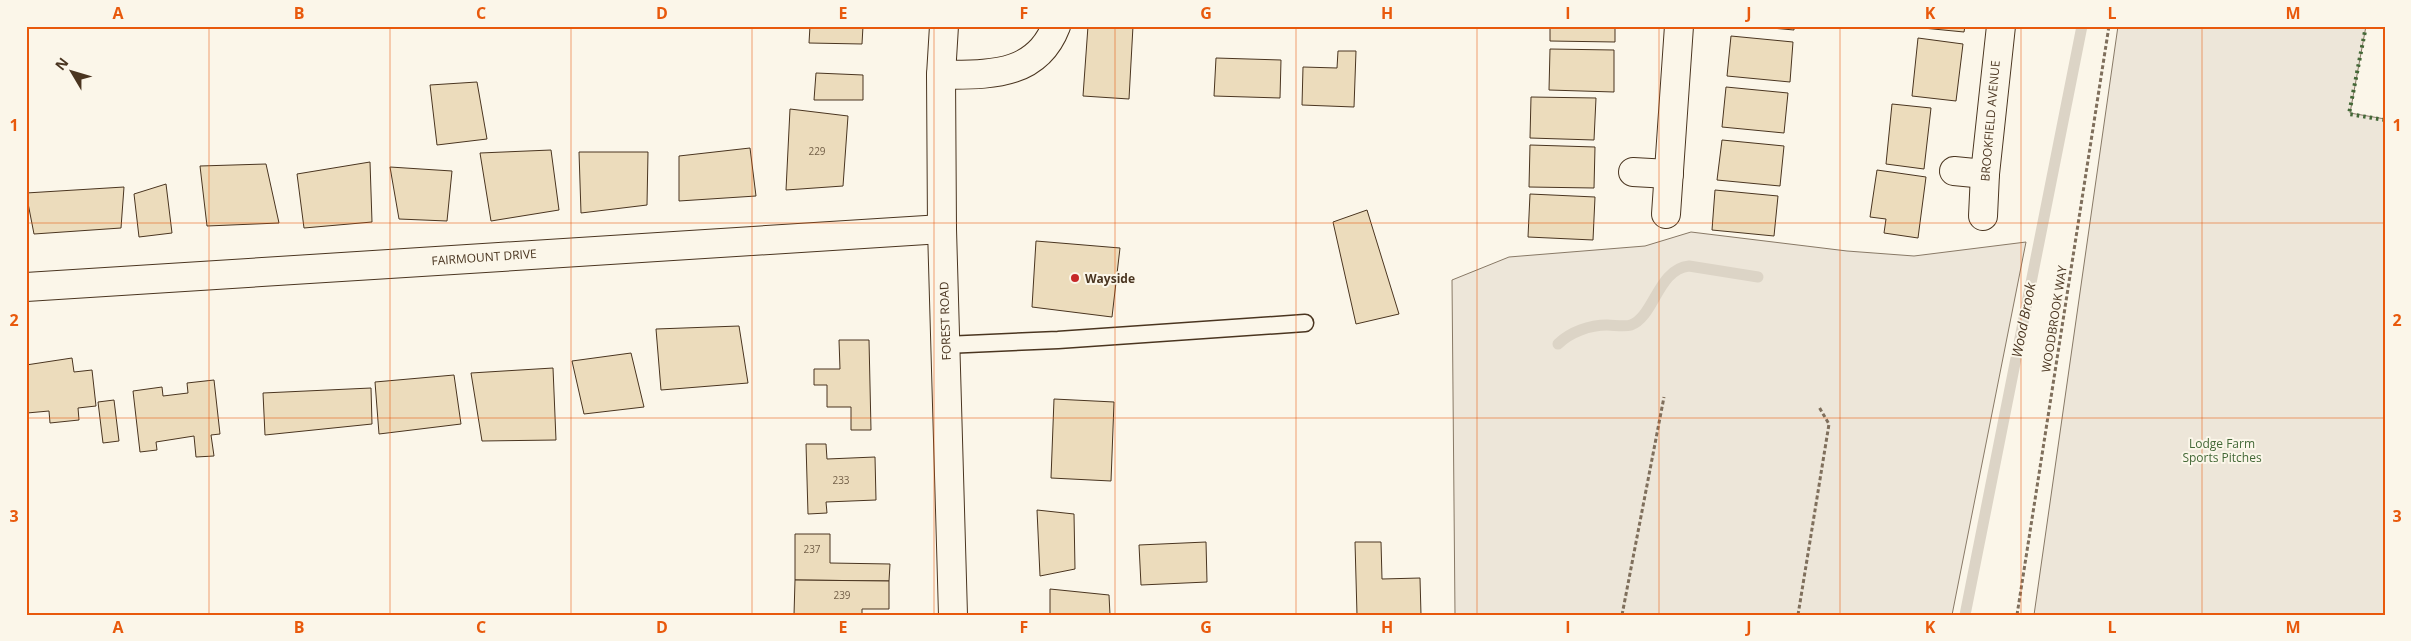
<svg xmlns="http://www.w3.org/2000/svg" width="2411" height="641" viewBox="0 0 2411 641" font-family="'Open Sans',sans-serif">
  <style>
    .green { fill: #ede6d9; stroke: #887966 }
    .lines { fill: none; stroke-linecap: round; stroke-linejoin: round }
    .stream { stroke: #dcd4c6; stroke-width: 11 }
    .building { fill: #ecdcbc; stroke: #4a3520 }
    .lane-casing { stroke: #4a3520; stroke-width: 19 }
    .street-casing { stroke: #4a3520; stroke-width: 30 }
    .secondary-casing { stroke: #4a3520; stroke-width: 30 }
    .path { stroke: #7f6f5c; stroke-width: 3; stroke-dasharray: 4 2.5; stroke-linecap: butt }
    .lane { stroke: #fbf6e9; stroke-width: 16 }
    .street { stroke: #fbf6e9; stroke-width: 28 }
    .secondary { stroke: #fbf6e9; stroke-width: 28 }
    .hedge { stroke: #436837; stroke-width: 4; stroke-dasharray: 2.5 4; stroke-linecap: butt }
    .grid { fill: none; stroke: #e8590c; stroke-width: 1; stroke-opacity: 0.55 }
    .poi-dot { fill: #c62828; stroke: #fbf6e9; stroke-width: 2 }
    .labels { text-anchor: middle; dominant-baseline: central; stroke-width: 4; stroke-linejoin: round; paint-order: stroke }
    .number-label { font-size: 10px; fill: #725f47 }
    .street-label { font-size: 12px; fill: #4a3520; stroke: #fbf6e9 }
    .poi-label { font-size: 12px; font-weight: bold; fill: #4a3520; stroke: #fbf6e9; text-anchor: start }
    .park-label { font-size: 12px; fill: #436837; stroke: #fbf6e9 }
    .water-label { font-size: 14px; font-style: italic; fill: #4a3520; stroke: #fbf6e9 }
    .neatline { fill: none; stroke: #e8590c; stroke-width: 2 }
    .grid-label { font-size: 16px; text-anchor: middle; font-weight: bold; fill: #e8590c }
  </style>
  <rect width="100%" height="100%" fill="#fbf6e9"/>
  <g class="green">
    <polygon points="2118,26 2366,26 2350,113 2385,119 2385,615 2034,615"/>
    <polygon points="1691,232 1847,251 1914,256 2026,242 1952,615 1455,615 1452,280 1509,257 1645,246"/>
  </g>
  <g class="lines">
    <g class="stream">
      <path d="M1558,344C1570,332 1590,325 1607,325C1614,325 1625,327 1631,325C1654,317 1658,269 1689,266L1758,277"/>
      <polyline points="1965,615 2082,26"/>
    </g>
  </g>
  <g class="building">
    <polygon points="810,26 863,26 862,44 809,43"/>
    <polygon points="1088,26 1133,26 1129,99 1083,96"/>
    <polygon points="1550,26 1615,26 1615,42 1550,41"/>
    <polygon points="1749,26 1794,26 1794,30"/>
    <polygon points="1923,26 1965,26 1964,32 1923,28"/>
    <polygon points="1731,36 1793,42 1790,82 1727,76"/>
    <polygon points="1918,38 1963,44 1956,101 1912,96"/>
    <polygon points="1550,49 1614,50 1614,92 1549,90"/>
    <polygon points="1338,51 1356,51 1354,107 1302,105 1303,67 1337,68"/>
    <polygon points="1216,58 1281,60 1280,98 1214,96"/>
    <polygon points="816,73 863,75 863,100 814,100"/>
    <polygon points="477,82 487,139 437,145 430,85"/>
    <polygon points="1726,87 1788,93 1784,133 1722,127"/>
    <polygon points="1531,97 1596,98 1594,140 1530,138"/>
    <polygon points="1892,104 1931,108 1924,169 1886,164"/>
    <polygon points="790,109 848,116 843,186 786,190"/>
    <polygon points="1722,140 1784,146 1780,186 1717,180"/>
    <polygon points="1530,145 1595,147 1594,188 1529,187"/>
    <polygon points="750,148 756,196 679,201 679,156"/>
    <polygon points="551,150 559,210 491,221 480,153"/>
    <polygon points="579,152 648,152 647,205 581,213"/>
    <polygon points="370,162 372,222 304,228 297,174"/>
    <polygon points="266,164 279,223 207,226 200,166"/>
    <polygon points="390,167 452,171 447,221 399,219"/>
    <polygon points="1877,170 1926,177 1918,238 1884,233 1886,219 1870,217"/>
    <polygon points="166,184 172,233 139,237 134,194"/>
    <polygon points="124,187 121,228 34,234 26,193"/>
    <polygon points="1715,190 1778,196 1774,236 1712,230"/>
    <polygon points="1530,194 1595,197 1593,240 1528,237"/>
    <polygon points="1367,210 1399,314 1356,324 1333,222"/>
    <polygon points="1036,241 1120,248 1112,317 1032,307"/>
    <polygon points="739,326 748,383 661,390 656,329"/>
    <polygon points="839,340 869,340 871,430 851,430 851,407 827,407 827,385 814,385 814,369 840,369"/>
    <polygon points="631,353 644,407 584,414 572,361"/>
    <polygon points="72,358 74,372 92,370 96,406 78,408 79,420 50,423 49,411 27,413 26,365"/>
    <polygon points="553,368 556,440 482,441 471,373"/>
    <polygon points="454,375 461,424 379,434 375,382"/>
    <polygon points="214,380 220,434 211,435 214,456 196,457 194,436 156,442 157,450 140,452 133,391 162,387 163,396 188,393 187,383"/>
    <polygon points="371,388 372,424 265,435 263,393"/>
    <polygon points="1054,399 1114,402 1111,481 1051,478"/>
    <polygon points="114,400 119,441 103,443 98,402"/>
    <polygon points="806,444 826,444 827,459 875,457 876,500 826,502 827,513 808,514"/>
    <polygon points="1037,510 1074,514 1075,569 1040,576"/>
    <polygon points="795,534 830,534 830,563 890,564 889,581 795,580"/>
    <polygon points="1206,542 1207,582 1141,585 1139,545"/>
    <polygon points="1355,542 1381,542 1382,579 1420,578 1421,615 1357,615"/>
    <polygon points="795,580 889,581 889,609 862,609 862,614 794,615"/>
    <polygon points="1050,589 1109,595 1110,615 1050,615"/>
  </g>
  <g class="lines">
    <g class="lane-casing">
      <polyline id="lane" points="945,345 1058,340 1305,323"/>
    </g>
    <g class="street-casing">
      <g id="street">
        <path d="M941,75C987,74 1036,78 1056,26"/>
        <polyline points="1954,171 1985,174"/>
        <polyline points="1633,172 1669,174"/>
        <polyline points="1666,214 1679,26"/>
        <polyline points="1983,216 1985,174 2001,26"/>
        <polyline points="26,287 942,229"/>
      </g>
    </g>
    <g class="secondary-casing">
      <polyline id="secondary" points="944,26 941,75 942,229 953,615"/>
    </g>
    <g class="path">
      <polyline points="1622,615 1664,397"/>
      <polyline points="1798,615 1829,424 1819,407"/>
      <polyline points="2017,615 2109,26"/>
    </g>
    <use href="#lane" class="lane"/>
    <use href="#street" class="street"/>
    <use href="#secondary" class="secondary"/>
    <polyline class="hedge" points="2366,26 2349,114 2385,120"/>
  </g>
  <path class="grid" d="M209,26V615M390,26V615M571,26V615M752,26V615M934,26V615M1115,26V615M1296,26V615M1477,26V615M1659,26V615M1840,26V615M2021,26V615M2202,26V615M26,223H2385M26,418H2385"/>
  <circle class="poi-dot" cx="1075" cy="278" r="5"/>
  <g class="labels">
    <g class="number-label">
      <text x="817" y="151">229</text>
      <text x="841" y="480">233</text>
      <text x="812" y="549">237</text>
      <text x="842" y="595">239</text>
    </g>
    <g class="street-label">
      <text transform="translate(1990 121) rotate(-85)">BROOKFIELD AVENUE</text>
      <text transform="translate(484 257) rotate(-4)">FAIRMOUNT DRIVE</text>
      <text transform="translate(2054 319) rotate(-81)">WOODBROOK WAY</text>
      <text transform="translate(945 321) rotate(-92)">FOREST ROAD</text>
    </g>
    <g class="poi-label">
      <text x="1085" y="278">Wayside</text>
    </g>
    <g class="park-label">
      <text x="2222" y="443">Lodge Farm<tspan x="2222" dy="14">Sports Pitches</tspan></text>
    </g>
    <g class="water-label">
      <text transform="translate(2023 320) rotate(-79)">Wood Brook</text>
    </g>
  </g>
  <rect width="2411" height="641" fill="none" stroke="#fbf6e9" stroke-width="55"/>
  <g transform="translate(72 72) rotate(308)" stroke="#fbf6e9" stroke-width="4" paint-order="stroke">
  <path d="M0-4L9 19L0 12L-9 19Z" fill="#4a3520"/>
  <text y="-8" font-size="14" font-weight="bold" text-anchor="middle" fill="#4a3520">N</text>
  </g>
  <rect x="28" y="28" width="2356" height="586" class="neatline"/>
  <g class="grid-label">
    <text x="118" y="19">A</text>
    <text x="299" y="19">B</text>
    <text x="481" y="19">C</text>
    <text x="662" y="19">D</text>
    <text x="843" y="19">E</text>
    <text x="1024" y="19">F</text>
    <text x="1206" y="19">G</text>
    <text x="1387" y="19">H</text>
    <text x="1568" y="19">I</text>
    <text x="1749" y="19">J</text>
    <text x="1930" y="19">K</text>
    <text x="2112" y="19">L</text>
    <text x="2293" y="19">M</text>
    <text x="14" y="131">1</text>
    <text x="2397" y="131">1</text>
    <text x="14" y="326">2</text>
    <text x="2397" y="326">2</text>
    <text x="14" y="522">3</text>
    <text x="2397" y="522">3</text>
    <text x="118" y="633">A</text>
    <text x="299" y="633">B</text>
    <text x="481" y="633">C</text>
    <text x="662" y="633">D</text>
    <text x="843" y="633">E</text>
    <text x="1024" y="633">F</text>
    <text x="1206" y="633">G</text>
    <text x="1387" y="633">H</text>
    <text x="1568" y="633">I</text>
    <text x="1749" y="633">J</text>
    <text x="1930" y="633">K</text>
    <text x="2112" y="633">L</text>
    <text x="2293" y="633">M</text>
  </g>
</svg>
